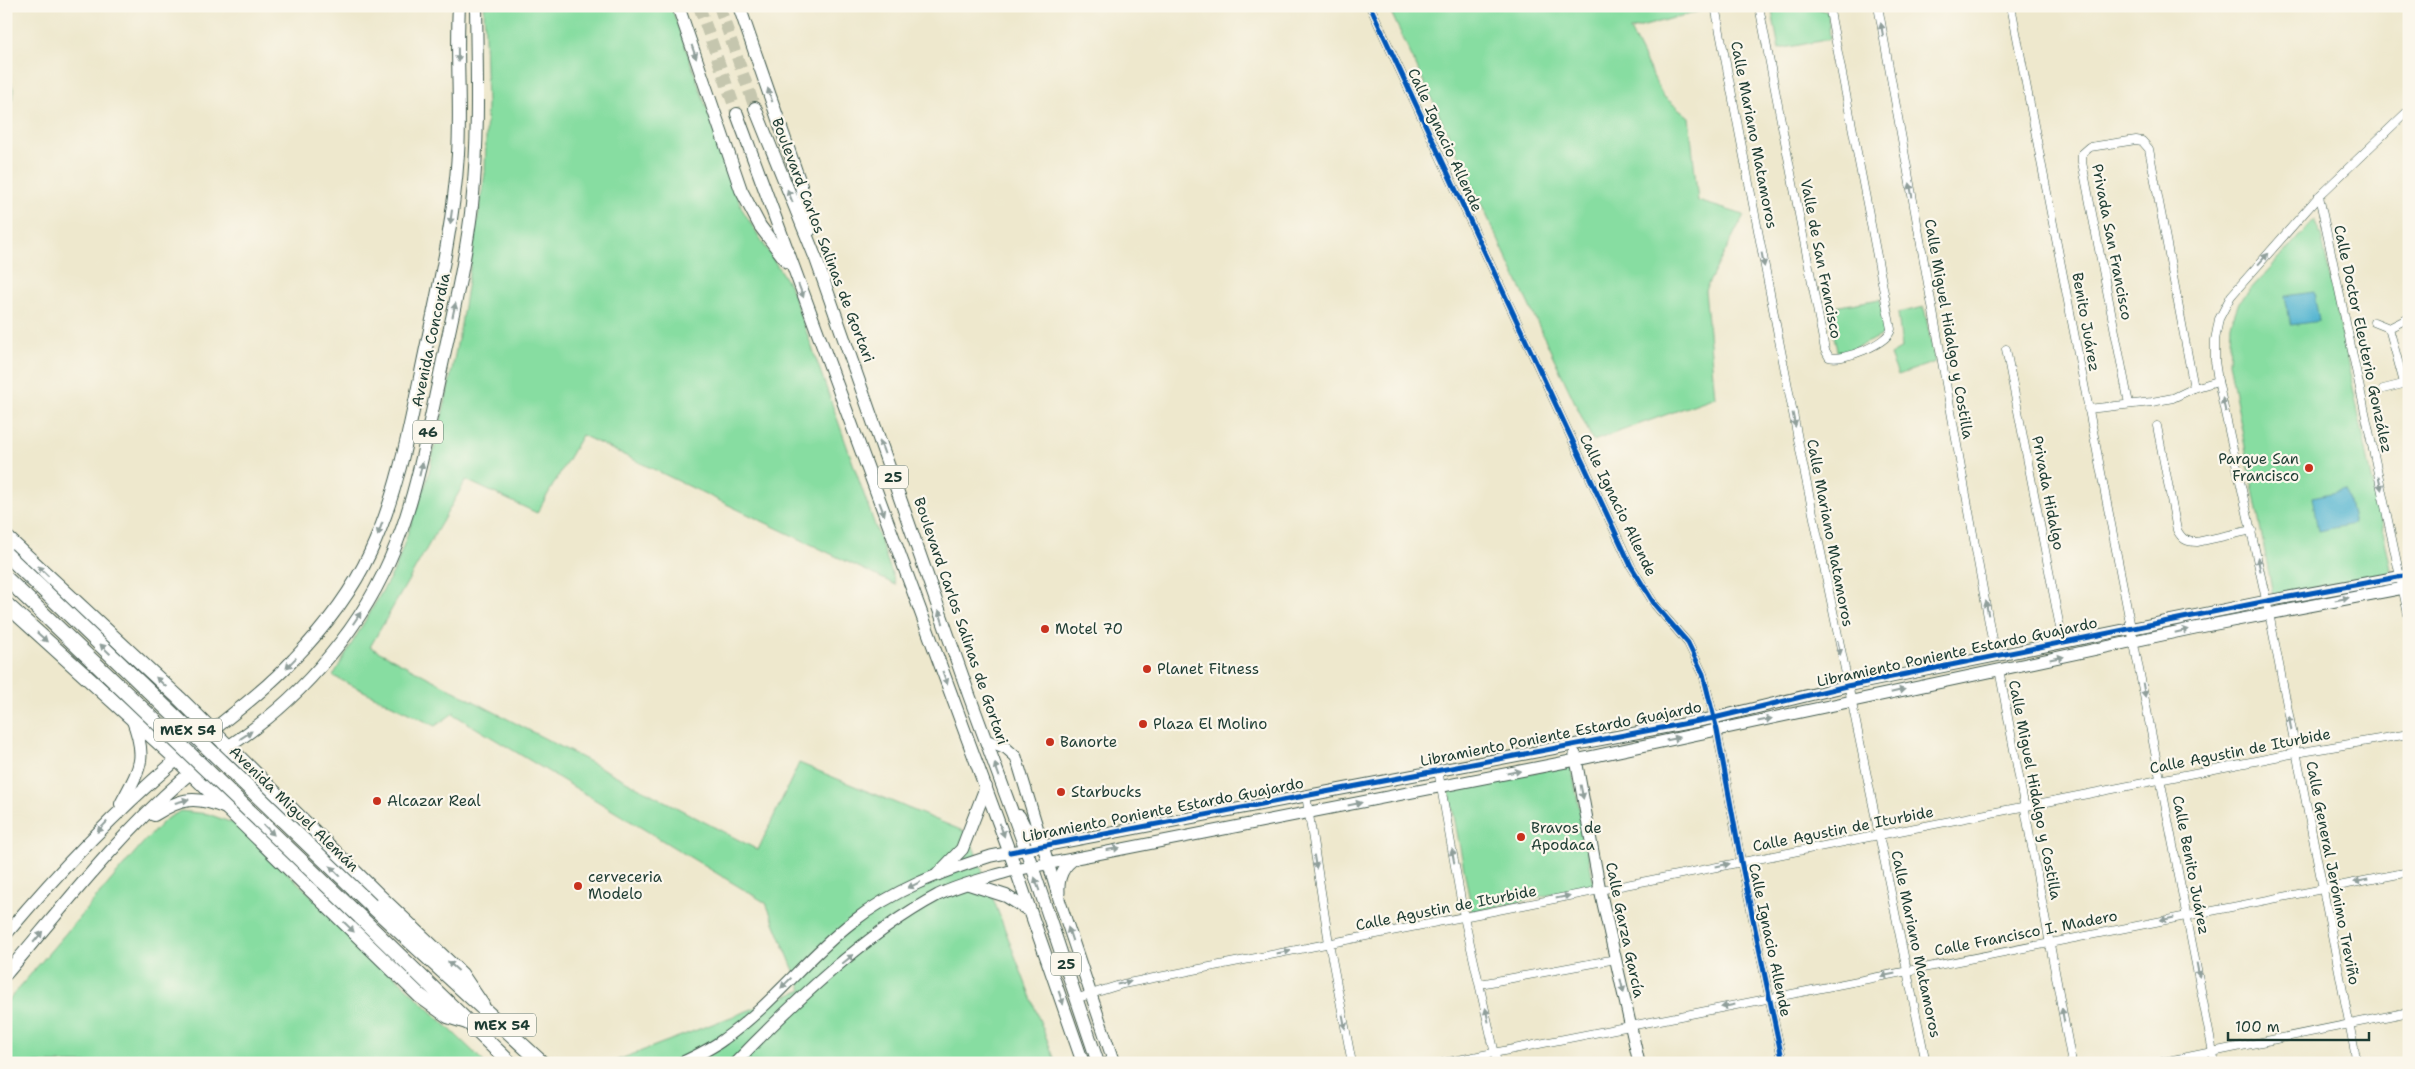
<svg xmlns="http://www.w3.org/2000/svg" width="2415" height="1069" viewBox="0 0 2415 1069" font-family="'Shantell Sans',sans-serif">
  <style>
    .green { fill: #87dda1; stroke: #538d6a }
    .water { fill: #51b4d0; stroke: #387882 }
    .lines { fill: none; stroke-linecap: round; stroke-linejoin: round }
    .primary-tunnel { stroke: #c5c6ae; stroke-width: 12; stroke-dasharray: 12 6; stroke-linecap: butt }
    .street-casing { stroke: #3e574b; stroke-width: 9 }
    .secondary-casing { stroke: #3e574b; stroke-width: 13 }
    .primary-casing { stroke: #3e574b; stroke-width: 14 }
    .highway-casing { stroke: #3e574b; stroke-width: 16 }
    .street { stroke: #fff; stroke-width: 8 }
    .secondary { stroke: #fff; stroke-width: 11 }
    .primary { stroke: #fff; stroke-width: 12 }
    .highway { stroke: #fff; stroke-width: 14 }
    .highway-bridge-casing { stroke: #3e574b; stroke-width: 16; stroke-linecap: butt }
    .highway-bridge { stroke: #fff; stroke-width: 14 }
    .cycleway-casing { stroke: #fbf7ec; stroke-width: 8 }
    .cycleway { stroke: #0057b8; stroke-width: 5 }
    .oneway { fill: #8f9e9a }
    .poi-dot { fill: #c8321e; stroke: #fbf7ec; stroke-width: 2 }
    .labels { text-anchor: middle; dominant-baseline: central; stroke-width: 4.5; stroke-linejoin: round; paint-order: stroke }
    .shield { fill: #fbf7ec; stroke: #61756b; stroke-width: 1 }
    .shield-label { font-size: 14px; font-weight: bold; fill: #1f3d34 }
    .street-label { font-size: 15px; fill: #1f3d34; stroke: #fbf7ec }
    .poi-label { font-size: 15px; fill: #1f3d34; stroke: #fbf7ec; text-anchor: start }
  </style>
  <rect width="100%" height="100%" fill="#fbf7ec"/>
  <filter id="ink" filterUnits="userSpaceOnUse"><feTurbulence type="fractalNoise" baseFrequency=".02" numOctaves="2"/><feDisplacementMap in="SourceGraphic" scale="10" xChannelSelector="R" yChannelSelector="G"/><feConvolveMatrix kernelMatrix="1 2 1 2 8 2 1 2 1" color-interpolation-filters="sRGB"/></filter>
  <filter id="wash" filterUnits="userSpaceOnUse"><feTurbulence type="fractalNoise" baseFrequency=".0096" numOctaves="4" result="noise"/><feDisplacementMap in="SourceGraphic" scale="20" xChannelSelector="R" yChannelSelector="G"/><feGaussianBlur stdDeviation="1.12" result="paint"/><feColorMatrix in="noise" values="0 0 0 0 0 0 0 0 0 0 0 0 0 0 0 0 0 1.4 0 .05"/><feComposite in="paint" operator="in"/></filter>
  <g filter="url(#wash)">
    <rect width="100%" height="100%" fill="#eee8cd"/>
    <g class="green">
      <polygon points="484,6 671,6 742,209 791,288 896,585 582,435 537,513 466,480 370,647 758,850 799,763 968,833 1056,1063 610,1063 802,990 766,903 453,714 455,712 435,726 333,676 395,569 427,480 447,394 461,325 485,173 487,104"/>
      <polygon points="1388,6 1703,6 1703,10 1630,30 1663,96 1689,117 1698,201 1744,215 1705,290 1715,397 1593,441"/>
      <polygon points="1771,6 1810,6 1828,12 1830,39 1779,49"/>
      <polygon points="6,69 14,92 6,116"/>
      <polygon points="2314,220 2321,235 2392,574 2273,595 2229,362 2231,324 2239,302"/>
      <polygon points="1880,299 1886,334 1838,355 1828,308"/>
      <polygon points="1924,307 1935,362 1898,375 1890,355 1902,348 1898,313"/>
      <polygon points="1571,765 1594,885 1472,912 1449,789"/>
      <polygon points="181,811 208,814 238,825 485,1063 6,1063 6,1003 143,843 166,819"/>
    </g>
    <g class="water">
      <polygon points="2314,292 2319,321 2291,325 2285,296"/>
      <polygon points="2346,490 2354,524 2318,531 2312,497"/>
    </g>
  </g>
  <g filter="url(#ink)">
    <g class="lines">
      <g class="primary-tunnel">
        <polyline points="699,6 737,114"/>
        <polyline points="719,6 755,108"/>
      </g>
      <g class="street-casing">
        <g id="street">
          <polyline points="1370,6 1631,566 1655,605 1688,643 1703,674 1717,730 1741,861 1783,1063"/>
          <polyline points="1715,6 1802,460 1926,1063"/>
          <path d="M1759,6L1825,350L1829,357C1842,362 1889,343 1891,329L1829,6"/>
          <polyline points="1878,6 1995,656"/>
          <polyline points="2011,6 2215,1063"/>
          <polyline points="2319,196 2409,619"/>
          <polyline points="2374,322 2389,328"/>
          <polyline points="2389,328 2404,383"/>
          <polyline points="2389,328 2409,318"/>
          <polyline points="2006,349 2063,643"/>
          <polyline points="2383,389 2407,383"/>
          <polyline points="2129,404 2082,162 2082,154 2090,147 2136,140 2142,141 2149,149 2194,388"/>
          <polyline points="2088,409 2152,402 2173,398 2194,388 2218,381"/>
          <path d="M2157,426L2177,530C2182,539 2186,542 2197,542L2252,530"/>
          <polyline points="1999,669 2072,1063"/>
          <polyline points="1438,770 1464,917 1497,1063"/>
          <polyline points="1306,795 1329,943 1352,1063"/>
          <polyline points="1480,984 1616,959"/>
          <polyline points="1078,998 1123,984 2296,753 2409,734"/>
          <polyline points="1443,1063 2409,872"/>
          <polyline points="2158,1063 2409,1012"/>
          <polyline points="2357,1063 2269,613 2218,381 2215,361 2215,340 2219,319 2231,296 2319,196 2409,110"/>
        </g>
      </g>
      <g class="secondary-casing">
        <g id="secondary">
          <polyline points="986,740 1006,748 1016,757 1059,899 1114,1063"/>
          <polyline points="1575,754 1600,890 1639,1063"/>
          <path d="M1059,893C1058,878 1064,865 1076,858"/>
          <path d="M681,1063C696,1056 711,1049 724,1039C771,1006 806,958 851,923C893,890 941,872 991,856L1714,718L1847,686L2267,601L2409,575"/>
          <path d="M735,1063C792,1004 865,934 938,895C960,884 987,878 1010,871L1576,760L2195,628L2409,587"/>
        </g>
      </g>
      <g class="primary-casing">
        <g id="primary">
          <polyline points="678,6 741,190 760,226 787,262"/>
          <polyline points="739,6 801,186 810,230"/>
          <polyline points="755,108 816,259 969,695 1032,866 1098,1063"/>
          <polyline points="737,114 1016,870 1083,1063"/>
          <path d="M121,804C140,768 148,759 132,718"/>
          <path d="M154,815C182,797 196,796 226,808"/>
          <polyline points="1019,816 1024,826 1042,845"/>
          <polyline points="938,874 962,849 986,787"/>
          <polyline points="969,884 1006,896 1030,911"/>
          <path d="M6,934C58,872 113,814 174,762C214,727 258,698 294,659C324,628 352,592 370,553C399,491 411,420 425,353C439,287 454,221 458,154C461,105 456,55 459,6"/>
          <path d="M6,974C63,907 116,838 182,780C205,760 232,746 256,727C288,703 316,674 340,643C404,561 417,482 438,384C450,325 465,266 472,205C479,139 477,73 476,6"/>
        </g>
      </g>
      <g class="highway-casing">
        <g id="highway">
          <polyline points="6,537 179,698 379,896 461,974 482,1005"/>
          <polyline points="6,604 177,759 420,996 448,1016 467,1022"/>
          <polyline points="371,905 542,1063"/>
          <polyline points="360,917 510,1063"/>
        </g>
      </g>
      <use href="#street" class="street"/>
      <use href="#secondary" class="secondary"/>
      <use href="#primary" class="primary"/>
      <use href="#highway" class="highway"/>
      <g class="highway-bridge-casing">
        <g id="highway-bridge">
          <polyline points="6,554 371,905"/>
          <polyline points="6,578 360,917"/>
        </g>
      </g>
      <use href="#highway-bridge" class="highway-bridge"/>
      <g class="cycleway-casing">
        <g id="cycleway">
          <polyline points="1370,6 1631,566 1655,605 1688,643 1703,674 1717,730 1741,861 1783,1063"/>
          <polyline points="1010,852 1714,718 1847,686 2267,601 2409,575"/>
        </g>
      </g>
      <use href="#cycleway" class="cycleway"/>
    </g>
    <defs><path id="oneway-solid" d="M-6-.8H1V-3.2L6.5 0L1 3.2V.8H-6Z" transform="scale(1.25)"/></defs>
    <g class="oneway">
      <use href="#oneway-solid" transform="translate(1882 30) rotate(-100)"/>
      <use href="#oneway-solid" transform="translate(694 52) rotate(71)"/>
      <use href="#oneway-solid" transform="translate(458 55) rotate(89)"/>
      <use href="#oneway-solid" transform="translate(770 95) rotate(-109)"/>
      <use href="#oneway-solid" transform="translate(1911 190) rotate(-100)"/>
      <use href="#oneway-solid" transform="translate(790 196) rotate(-112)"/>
      <use href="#oneway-solid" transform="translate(451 217) rotate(98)"/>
      <use href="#oneway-solid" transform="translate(2263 259) rotate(-49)"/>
      <use href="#oneway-solid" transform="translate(1763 260) rotate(79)"/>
      <use href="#oneway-solid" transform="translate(801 291) rotate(69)"/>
      <use href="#oneway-solid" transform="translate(454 310) rotate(-78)"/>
      <use href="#oneway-solid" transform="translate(2224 405) rotate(-103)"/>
      <use href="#oneway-solid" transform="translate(1794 420) rotate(79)"/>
      <use href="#oneway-solid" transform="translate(882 447) rotate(-110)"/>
      <use href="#oneway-solid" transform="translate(421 469) rotate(-77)"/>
      <use href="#oneway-solid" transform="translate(2380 483) rotate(78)"/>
      <use href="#oneway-solid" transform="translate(882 509) rotate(69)"/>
      <use href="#oneway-solid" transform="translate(380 529) rotate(110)"/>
      <use href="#oneway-solid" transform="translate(2259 564) rotate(-102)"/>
      <use href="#oneway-solid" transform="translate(43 571) rotate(-136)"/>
      <use href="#oneway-solid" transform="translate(2342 599) rotate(-11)"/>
      <use href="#oneway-solid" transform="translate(1987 608) rotate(-100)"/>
      <use href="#oneway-solid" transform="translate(941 617) rotate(-108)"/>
      <use href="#oneway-solid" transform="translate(357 618) rotate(-56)"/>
      <use href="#oneway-solid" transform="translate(2182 631) rotate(-13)"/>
      <use href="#oneway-solid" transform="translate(42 637) rotate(42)"/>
      <use href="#oneway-solid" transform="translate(1839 648) rotate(79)"/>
      <use href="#oneway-solid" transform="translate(105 649) rotate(-136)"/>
      <use href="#oneway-solid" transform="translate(2057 658) rotate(-11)"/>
      <use href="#oneway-solid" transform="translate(291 663) rotate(134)"/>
      <use href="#oneway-solid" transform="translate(945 678) rotate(70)"/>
      <use href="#oneway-solid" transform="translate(161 682) rotate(-137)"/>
      <use href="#oneway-solid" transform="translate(2144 690) rotate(80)"/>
      <use href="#oneway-solid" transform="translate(1898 691) rotate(-13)"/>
      <use href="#oneway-solid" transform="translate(1765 720) rotate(-12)"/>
      <use href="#oneway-solid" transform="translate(2290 723) rotate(-101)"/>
      <use href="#oneway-solid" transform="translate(246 735) rotate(-33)"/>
      <use href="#oneway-solid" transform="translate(1673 739) rotate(-12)"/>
      <use href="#oneway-solid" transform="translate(997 770) rotate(-110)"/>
      <use href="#oneway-solid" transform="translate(1514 772) rotate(-11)"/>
      <use href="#oneway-solid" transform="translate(1582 792) rotate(79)"/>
      <use href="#oneway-solid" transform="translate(182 801) rotate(-15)"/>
      <use href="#oneway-solid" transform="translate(1355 804) rotate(-12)"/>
      <use href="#oneway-solid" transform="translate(102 827) rotate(133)"/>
      <use href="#oneway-solid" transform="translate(269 830) rotate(44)"/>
      <use href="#oneway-solid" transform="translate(1002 830) rotate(70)"/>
      <use href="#oneway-solid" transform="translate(1113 849) rotate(-10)"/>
      <use href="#oneway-solid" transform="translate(1453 856) rotate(-100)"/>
      <use href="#oneway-solid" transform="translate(1315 862) rotate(81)"/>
      <use href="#oneway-solid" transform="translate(1723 865) rotate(-11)"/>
      <use href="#oneway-solid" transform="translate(335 871) rotate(-136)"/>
      <use href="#oneway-solid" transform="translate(2361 881) rotate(169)"/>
      <use href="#oneway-solid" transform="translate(1037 884) rotate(-109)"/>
      <use href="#oneway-solid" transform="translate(914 885) rotate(154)"/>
      <use href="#oneway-solid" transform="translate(1563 897) rotate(-12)"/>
      <use href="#oneway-solid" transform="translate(2167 919) rotate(169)"/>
      <use href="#oneway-solid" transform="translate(349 927) rotate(44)"/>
      <use href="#oneway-solid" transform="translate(1070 934) rotate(-108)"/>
      <use href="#oneway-solid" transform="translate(38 937) rotate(-50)"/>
      <use href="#oneway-solid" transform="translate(1284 952) rotate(-11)"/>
      <use href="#oneway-solid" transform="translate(848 959) rotate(-39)"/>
      <use href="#oneway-solid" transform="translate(453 966) rotate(-138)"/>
      <use href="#oneway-solid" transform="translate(2198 970) rotate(79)"/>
      <use href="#oneway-solid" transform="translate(1888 975) rotate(169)"/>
      <use href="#oneway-solid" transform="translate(786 983) rotate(136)"/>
      <use href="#oneway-solid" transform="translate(1124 983) rotate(-12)"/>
      <use href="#oneway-solid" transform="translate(1622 986) rotate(77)"/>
      <use href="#oneway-solid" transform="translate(1061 998) rotate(71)"/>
      <use href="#oneway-solid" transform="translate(1728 1006) rotate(169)"/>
      <use href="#oneway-solid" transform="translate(1487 1015) rotate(-102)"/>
      <use href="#oneway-solid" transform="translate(2063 1015) rotate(-100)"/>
      <use href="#oneway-solid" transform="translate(1344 1022) rotate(79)"/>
    </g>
  </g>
  <g class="poi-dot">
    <circle cx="2309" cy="468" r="5"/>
    <circle cx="1045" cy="629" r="5"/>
    <circle cx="1147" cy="669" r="5"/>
    <circle cx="1143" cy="724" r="5"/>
    <circle cx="1050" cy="742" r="5"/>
    <circle cx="1061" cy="792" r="5"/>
    <circle cx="377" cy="801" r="5"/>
    <circle cx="1521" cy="837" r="5"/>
    <circle cx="578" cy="886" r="5"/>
  </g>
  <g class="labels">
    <g class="shield">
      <rect x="413" y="420.5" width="30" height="23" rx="4"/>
      <rect x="878" y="465.5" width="30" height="23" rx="4"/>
      <rect x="154" y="718.5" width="68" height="23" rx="4"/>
      <rect x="1051" y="952.5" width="30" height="23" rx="4"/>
      <rect x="468" y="1013.5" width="68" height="23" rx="4"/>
    </g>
    <g class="shield-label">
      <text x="428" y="432">46</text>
      <text x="893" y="477">25</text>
      <text x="188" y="730">MEX 54</text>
      <text x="1066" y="964">25</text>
      <text x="502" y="1025">MEX 54</text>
    </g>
    <g class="street-label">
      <text transform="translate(1754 135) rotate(79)">Calle Mariano Matamoros</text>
      <text transform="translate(1445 140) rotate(65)">Calle Ignacio Allende</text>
      <text transform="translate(823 240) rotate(69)">Boulevard Carlos Salinas de Gortari</text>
      <text transform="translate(2112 242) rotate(79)">Privada San Francisco</text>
      <text transform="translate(1821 259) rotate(79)">Valle de San Francisco</text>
      <text transform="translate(2086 322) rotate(80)">Benito Juárez</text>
      <text transform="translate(1949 329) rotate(80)">Calle Miguel Hidalgo y Costilla</text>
      <text transform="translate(2363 339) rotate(78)">Calle Doctor Eleuterio González</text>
      <text transform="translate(431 340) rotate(-78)">Avenida Concordia</text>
      <text transform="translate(2048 493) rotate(79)">Privada Hidalgo</text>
      <text transform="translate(1618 505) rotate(64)">Calle Ignacio Allende</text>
      <text transform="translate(1830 533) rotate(79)">Calle Mariano Matamoros</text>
      <text transform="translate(961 621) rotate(71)">Boulevard Carlos Salinas de Gortari</text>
      <text transform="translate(1957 652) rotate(-12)">Libramiento Poniente Estardo Guajardo</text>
      <text transform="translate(1561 734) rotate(-11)">Libramiento Poniente Estardo Guajardo</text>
      <text transform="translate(2240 751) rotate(-11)">Calle Agustin de Iturbide</text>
      <text transform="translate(2035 790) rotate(79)">Calle Miguel Hidalgo y Costilla</text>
      <text transform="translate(294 809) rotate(44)">Avenida Miguel Alemán</text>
      <text transform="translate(1163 810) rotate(-11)">Libramiento Poniente Estardo Guajardo</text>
      <text transform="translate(1843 829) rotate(-11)">Calle Agustin de Iturbide</text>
      <text transform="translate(2191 865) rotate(79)">Calle Benito Juárez</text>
      <text transform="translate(2333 873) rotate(79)">Calle General Jerónimo Treviño</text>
      <text transform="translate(1446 908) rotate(-11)">Calle Agustin de Iturbide</text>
      <text transform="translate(1625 930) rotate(78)">Calle Garza García</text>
      <text transform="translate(2026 933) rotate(-11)">Calle Francisco I. Madero</text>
      <text transform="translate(1770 940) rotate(78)">Calle Ignacio Allende</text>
      <text transform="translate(1916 944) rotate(78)">Calle Mariano Matamoros</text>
    </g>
    <g class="poi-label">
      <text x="2299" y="459" text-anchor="end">Parque San<tspan x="2299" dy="17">Francisco</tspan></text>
      <text x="1055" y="629">Motel 70</text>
      <text x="1157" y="669">Planet Fitness</text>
      <text x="1153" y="724">Plaza El Molino</text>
      <text x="1060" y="742">Banorte</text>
      <text x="1071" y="792">Starbucks</text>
      <text x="387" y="801">Alcazar Real</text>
      <text x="1531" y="828">Bravos de<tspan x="1531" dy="17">Apodaca</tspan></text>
      <text x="588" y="877">cerveceria<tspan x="588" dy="17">Modelo</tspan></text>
    </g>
  </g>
  <rect width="2415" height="1069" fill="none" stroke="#fbf7ec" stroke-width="25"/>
  <path d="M2228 1032v8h141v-8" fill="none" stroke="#1f3d34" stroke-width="2.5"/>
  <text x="2235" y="1032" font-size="15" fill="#1f3d34" stroke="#fbf7ec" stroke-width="4" paint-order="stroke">100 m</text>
</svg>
